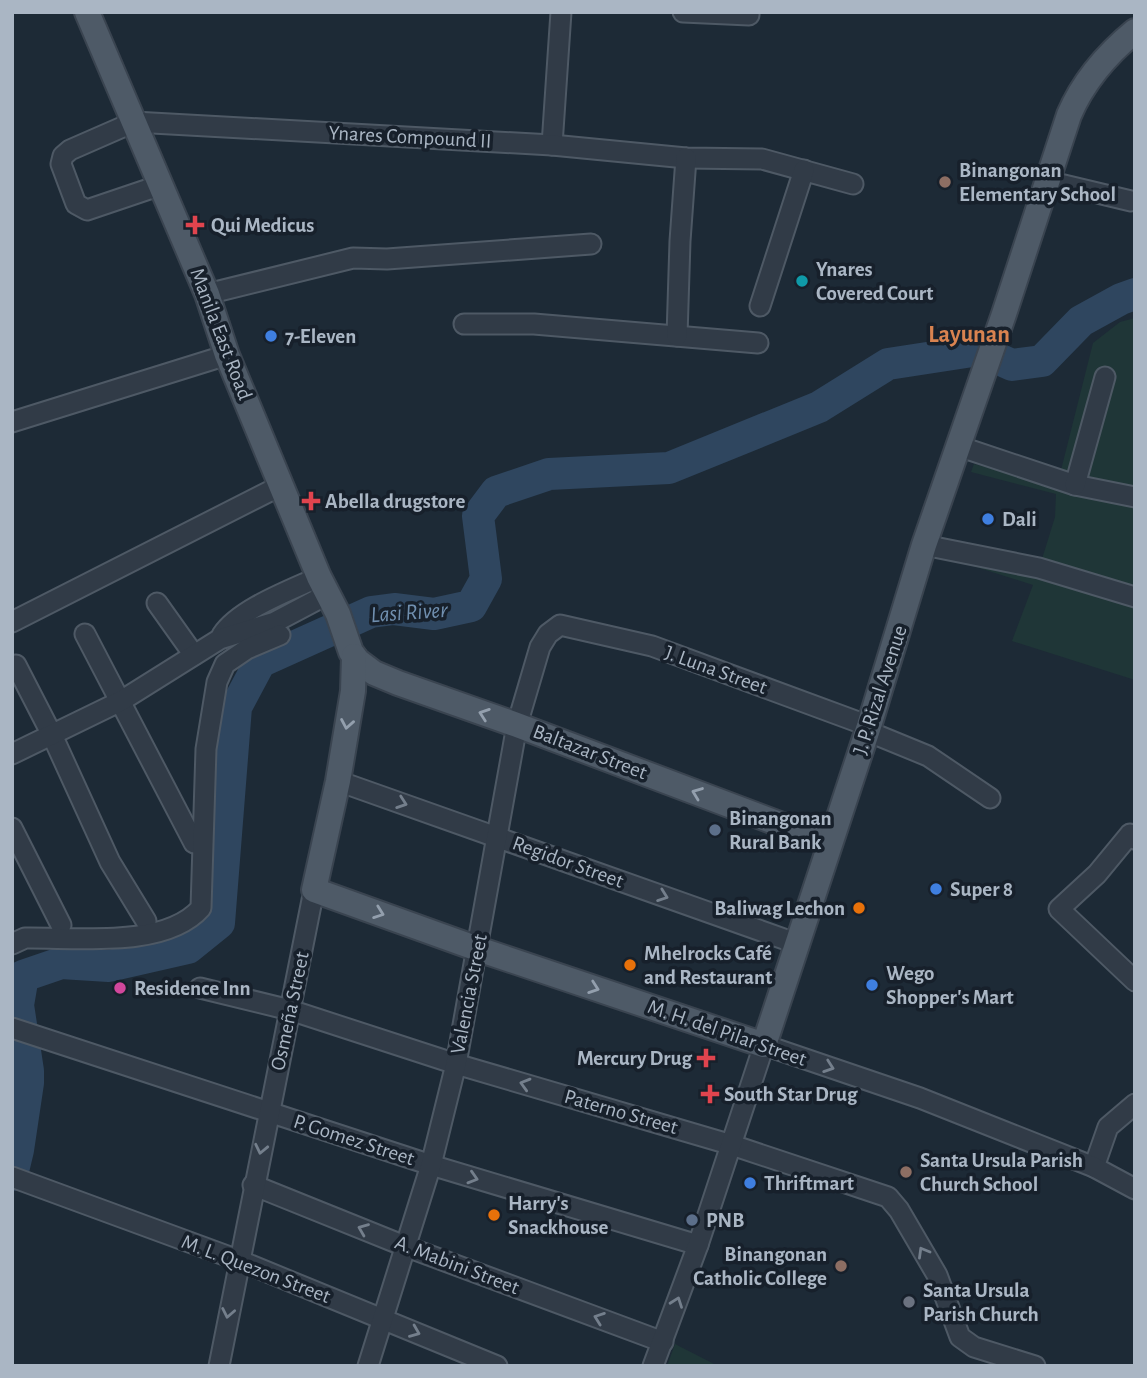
<svg xmlns="http://www.w3.org/2000/svg" width="1147" height="1378" viewBox="0 0 1147 1378" font-family="'Alegreya Sans',sans-serif">
  <style>
    .green { fill: #1f3637 }
    .lines { fill: none; stroke-linecap: round; stroke-linejoin: round }
    .river { stroke: #2f465f; stroke-width: 32 }
    .minor-casing { stroke: #4e5965; stroke-width: 23 }
    .major-casing { stroke: #3a4450; stroke-width: 28 }
    .minor { stroke: #313b47; stroke-width: 19 }
    .major { stroke: #4e5a67; stroke-width: 24 }
    .oneway { stroke: #939fad }
    .oneway2 { stroke: #747f8c }
    .education-dot { fill: #8d6e63; stroke: #17202b; stroke-width: 2.5 }
    .health-dot { fill: #e0444e; stroke: #17202b; stroke-width: 2.5 }
    .culture-dot { fill: #0f9aa8; stroke: #17202b; stroke-width: 2.5 }
    .shop-dot { fill: #3f7fe0; stroke: #17202b; stroke-width: 2.5 }
    .service-dot { fill: #5c6f8a; stroke: #17202b; stroke-width: 2.5 }
    .food-dot { fill: #e8710a; stroke: #17202b; stroke-width: 2.5 }
    .hotel-dot { fill: #d1479c; stroke: #17202b; stroke-width: 2.5 }
    .worship-dot { fill: #6b7280; stroke: #17202b; stroke-width: 2.5 }
    .labels { text-anchor: middle; dominant-baseline: central; stroke-width: 7; stroke-linejoin: round; paint-order: stroke }
    .street-label { font-size: 21px; fill: #aab6c4; stroke: #17202b }
    .poi-label { font-size: 21px; font-weight: bold; fill: #aab6c4; stroke: #17202b; text-anchor: start }
    .water-label { font-size: 23px; font-style: italic; fill: #708faf; stroke: #17202b }
    .quarter-label { font-size: 24px; font-weight: bold; fill: #d98350; stroke: #17202b }
  </style>
  <rect width="100%" height="100%" fill="#1d2a36"/>
  <g class="green">
    <polygon points="1135,318 1135,680 1012,641 1033,585 935,554 1037,575 1055,517 1056,494 971,472 974,464 1057,486 1093,343 1120,322"/>
    <polygon points="675,1344 716,1365 719,1366 667,1366"/>
  </g>
  <g class="lines">
    <polyline class="river" points="12,1175 18,1150 28,1083 28,1071 18,1005 23,976 61,963 109,966 188,948 219,923 236,707 260,662 371,612 394,609 434,614 471,606 486,579 478,516 496,492 549,474 669,468 819,407 888,364 979,350 1012,365 1042,361 1081,321 1121,299 1135,294"/>
    <g class="minor-casing">
      <g id="minor">
        <polyline points="683,12 749,15 749,12"/>
        <polyline points="552,145 561,12"/>
        <polyline points="1047,181 1131,201"/>
        <polyline points="161,185 87,210 76,204 61,164 63,156 70,150 134,122 552,145 686,158 762,159 853,184"/>
        <polyline points="207,294 353,258 387,259 591,244"/>
        <polyline points="760,306 804,170"/>
        <polyline points="464,324 534,324 758,343"/>
        <polyline points="677,336 680,241 686,158"/>
        <polyline points="12,422 227,355"/>
        <polyline points="958,446 1075,485 1135,497"/>
        <polyline points="1075,485 1105,377"/>
        <polyline points="924,545 1039,568 1135,597"/>
        <polyline points="157,603 194,655"/>
        <polyline points="12,622 282,485"/>
        <polyline points="85,634 194,843"/>
        <path d="M222,635C239,609 291,590 319,577"/>
        <polyline points="16,665 52,735 110,862 146,921"/>
        <polyline points="867,731 928,756 990,798"/>
        <polyline points="12,754 121,701 220,639 275,622 328,594"/>
        <polyline points="338,781 798,944"/>
        <polyline points="12,828 61,925"/>
        <polyline points="1135,839 1130,834 1097,874 1059,909 1135,981"/>
        <path d="M12,944L25,938C76,937 165,949 201,908L206,749L217,682L225,664L247,649L280,635"/>
        <polyline points="200,988 290,1010 456,1064 732,1145 888,1197 899,1210 937,1275 960,1337 974,1347 1035,1366"/>
        <polyline points="12,1028 431,1165 698,1245"/>
        <polyline points="1094,1167 1108,1127 1135,1104"/>
        <polyline points="12,1177 238,1260 497,1366"/>
        <polyline points="253,1185 407,1247 663,1342"/>
        <polyline points="219,1366 314,890"/>
        <polyline points="368,1366 431,1165 456,1064 517,725 540,647 548,634 560,625 652,646 869,726"/>
        <polyline points="653,1366 698,1245 764,1045 920,1098 1094,1167 1135,1189"/>
      </g>
    </g>
    <g class="major-casing">
      <g id="major">
        <polyline points="87,12 207,294 227,355 319,577 338,614 351,652 358,661 374,673 398,683 517,725 830,843"/>
        <path d="M354,656L353,691L338,781L314,890L478,949L764,1045L869,726L924,545L1004,314L1069,115C1083,82 1107,54 1135,31"/>
      </g>
    </g>
    <use href="#minor" class="minor"/>
    <use href="#major" class="major"/>
  </g>
  <defs><path id="oneway-chevron" d="M-2-3.5L2.5 0L-2 3.5" fill="none" stroke-width="1.6" stroke-linecap="round" stroke-linejoin="round" transform="scale(1.75)"/></defs>
  <g class="oneway">
    <use href="#oneway-chevron" transform="translate(484 714) rotate(-161)"/>
    <use href="#oneway-chevron" transform="translate(347 724) rotate(100)"/>
    <use href="#oneway-chevron" transform="translate(697 793) rotate(-159)"/>
    <use href="#oneway-chevron" transform="translate(379 913) rotate(20)"/>
    <use href="#oneway-chevron" transform="translate(594 988) rotate(19)"/>
  </g>
  <g class="oneway2">
    <use href="#oneway-chevron" transform="translate(402 803) rotate(19)"/>
    <use href="#oneway-chevron" transform="translate(663 896) rotate(20)"/>
    <use href="#oneway-chevron" transform="translate(829 1067) rotate(19)"/>
    <use href="#oneway-chevron" transform="translate(525 1084) rotate(-164)"/>
    <use href="#oneway-chevron" transform="translate(261 1149) rotate(102)"/>
    <use href="#oneway-chevron" transform="translate(473 1178) rotate(17)"/>
    <use href="#oneway-chevron" transform="translate(363 1229) rotate(-158)"/>
    <use href="#oneway-chevron" transform="translate(923 1252) rotate(-120)"/>
    <use href="#oneway-chevron" transform="translate(677 1302) rotate(-70)"/>
    <use href="#oneway-chevron" transform="translate(228 1313) rotate(101)"/>
    <use href="#oneway-chevron" transform="translate(599 1318) rotate(-160)"/>
    <use href="#oneway-chevron" transform="translate(415 1332) rotate(22)"/>
  </g>
  <g class="education-dot">
    <circle cx="945" cy="182" r="7"/>
    <circle cx="906" cy="1172" r="7"/>
    <circle cx="841" cy="1266" r="7"/>
  </g>
  <g class="health-dot">
    <path d="M191.5 214.5h7v7h7v7h-7v7h-7v-7h-7v-7h7z"/>
    <path d="M307.5 490.5h7v7h7v7h-7v7h-7v-7h-7v-7h7z"/>
    <path d="M702.5 1047.5h7v7h7v7h-7v7h-7v-7h-7v-7h7z"/>
    <path d="M706.5 1083.5h7v7h7v7h-7v7h-7v-7h-7v-7h7z"/>
  </g>
  <circle class="culture-dot" cx="802" cy="281" r="7"/>
  <g class="shop-dot">
    <circle cx="271" cy="336" r="7"/>
    <circle cx="988" cy="519" r="7"/>
    <circle cx="936" cy="889" r="7"/>
    <circle cx="872" cy="985" r="7"/>
    <circle cx="750" cy="1183" r="7"/>
  </g>
  <g class="service-dot">
    <circle cx="715" cy="830" r="7"/>
    <circle cx="692" cy="1220" r="7"/>
  </g>
  <g class="food-dot">
    <circle cx="859" cy="908" r="7"/>
    <circle cx="630" cy="965" r="7"/>
    <circle cx="494" cy="1215" r="7"/>
  </g>
  <circle class="hotel-dot" cx="120" cy="988" r="7"/>
  <circle class="worship-dot" cx="909" cy="1302" r="7"/>
  <g class="labels">
    <g class="street-label">
      <text transform="translate(410 137) rotate(3)">Ynares Compound II</text>
      <text transform="translate(221 334) rotate(69)">Manila East Road</text>
      <text transform="translate(716 670) rotate(20)">J. Luna Street</text>
      <text transform="translate(880 690) rotate(-72)">J. P. Rizal Avenue</text>
      <text transform="translate(590 752) rotate(21)">Baltazar Street</text>
      <text transform="translate(568 862) rotate(20)">Regidor Street</text>
      <text transform="translate(469 994) rotate(-79)">Valencia Street</text>
      <text transform="translate(290 1011) rotate(-78)">Osmeña Street</text>
      <text transform="translate(727 1033) rotate(19)">M. H. del Pilar Street</text>
      <text transform="translate(621 1112) rotate(16)">Paterno Street</text>
      <text transform="translate(354 1140) rotate(18)">P. Gomez Street</text>
      <text transform="translate(457 1265) rotate(21)">A. Mabini Street</text>
      <text transform="translate(256 1269) rotate(21)">M. L. Quezon Street</text>
    </g>
    <g class="poi-label">
      <text x="959" y="170">Binangonan<tspan x="959" dy="24">Elementary School</tspan></text>
      <text x="211" y="225">Qui Medicus</text>
      <text x="816" y="269">Ynares<tspan x="816" dy="24">Covered Court</tspan></text>
      <text x="285" y="336">7-Eleven</text>
      <text x="325" y="501">Abella drugstore</text>
      <text x="1002" y="519">Dali</text>
      <text x="729" y="818">Binangonan<tspan x="729" dy="24">Rural Bank</tspan></text>
      <text x="950" y="889">Super 8</text>
      <text x="845" y="908" text-anchor="end">Baliwag Lechon</text>
      <text x="644" y="953">Mhelrocks Café<tspan x="644" dy="24">and Restaurant</tspan></text>
      <text x="886" y="973">Wego<tspan x="886" dy="24">Shopper's Mart</tspan></text>
      <text x="134" y="988">Residence Inn</text>
      <text x="692" y="1058" text-anchor="end">Mercury Drug</text>
      <text x="724" y="1094">South Star Drug</text>
      <text x="920" y="1160">Santa Ursula Parish<tspan x="920" dy="24">Church School</tspan></text>
      <text x="764" y="1183">Thriftmart</text>
      <text x="508" y="1203">Harry's<tspan x="508" dy="24">Snackhouse</tspan></text>
      <text x="706" y="1220">PNB</text>
      <text x="827" y="1254" text-anchor="end">Binangonan<tspan x="827" dy="24">Catholic College</tspan></text>
      <text x="923" y="1290">Santa Ursula<tspan x="923" dy="24">Parish Church</tspan></text>
    </g>
    <g class="water-label">
      <text transform="translate(409 613) rotate(-4)">Lasi River</text>
    </g>
    <g class="quarter-label">
      <text x="969" y="335">Layunan</text>
    </g>
  </g>
  <rect width="1147" height="1378" fill="none" stroke="#aab6c4" stroke-width="28"/>
</svg>
